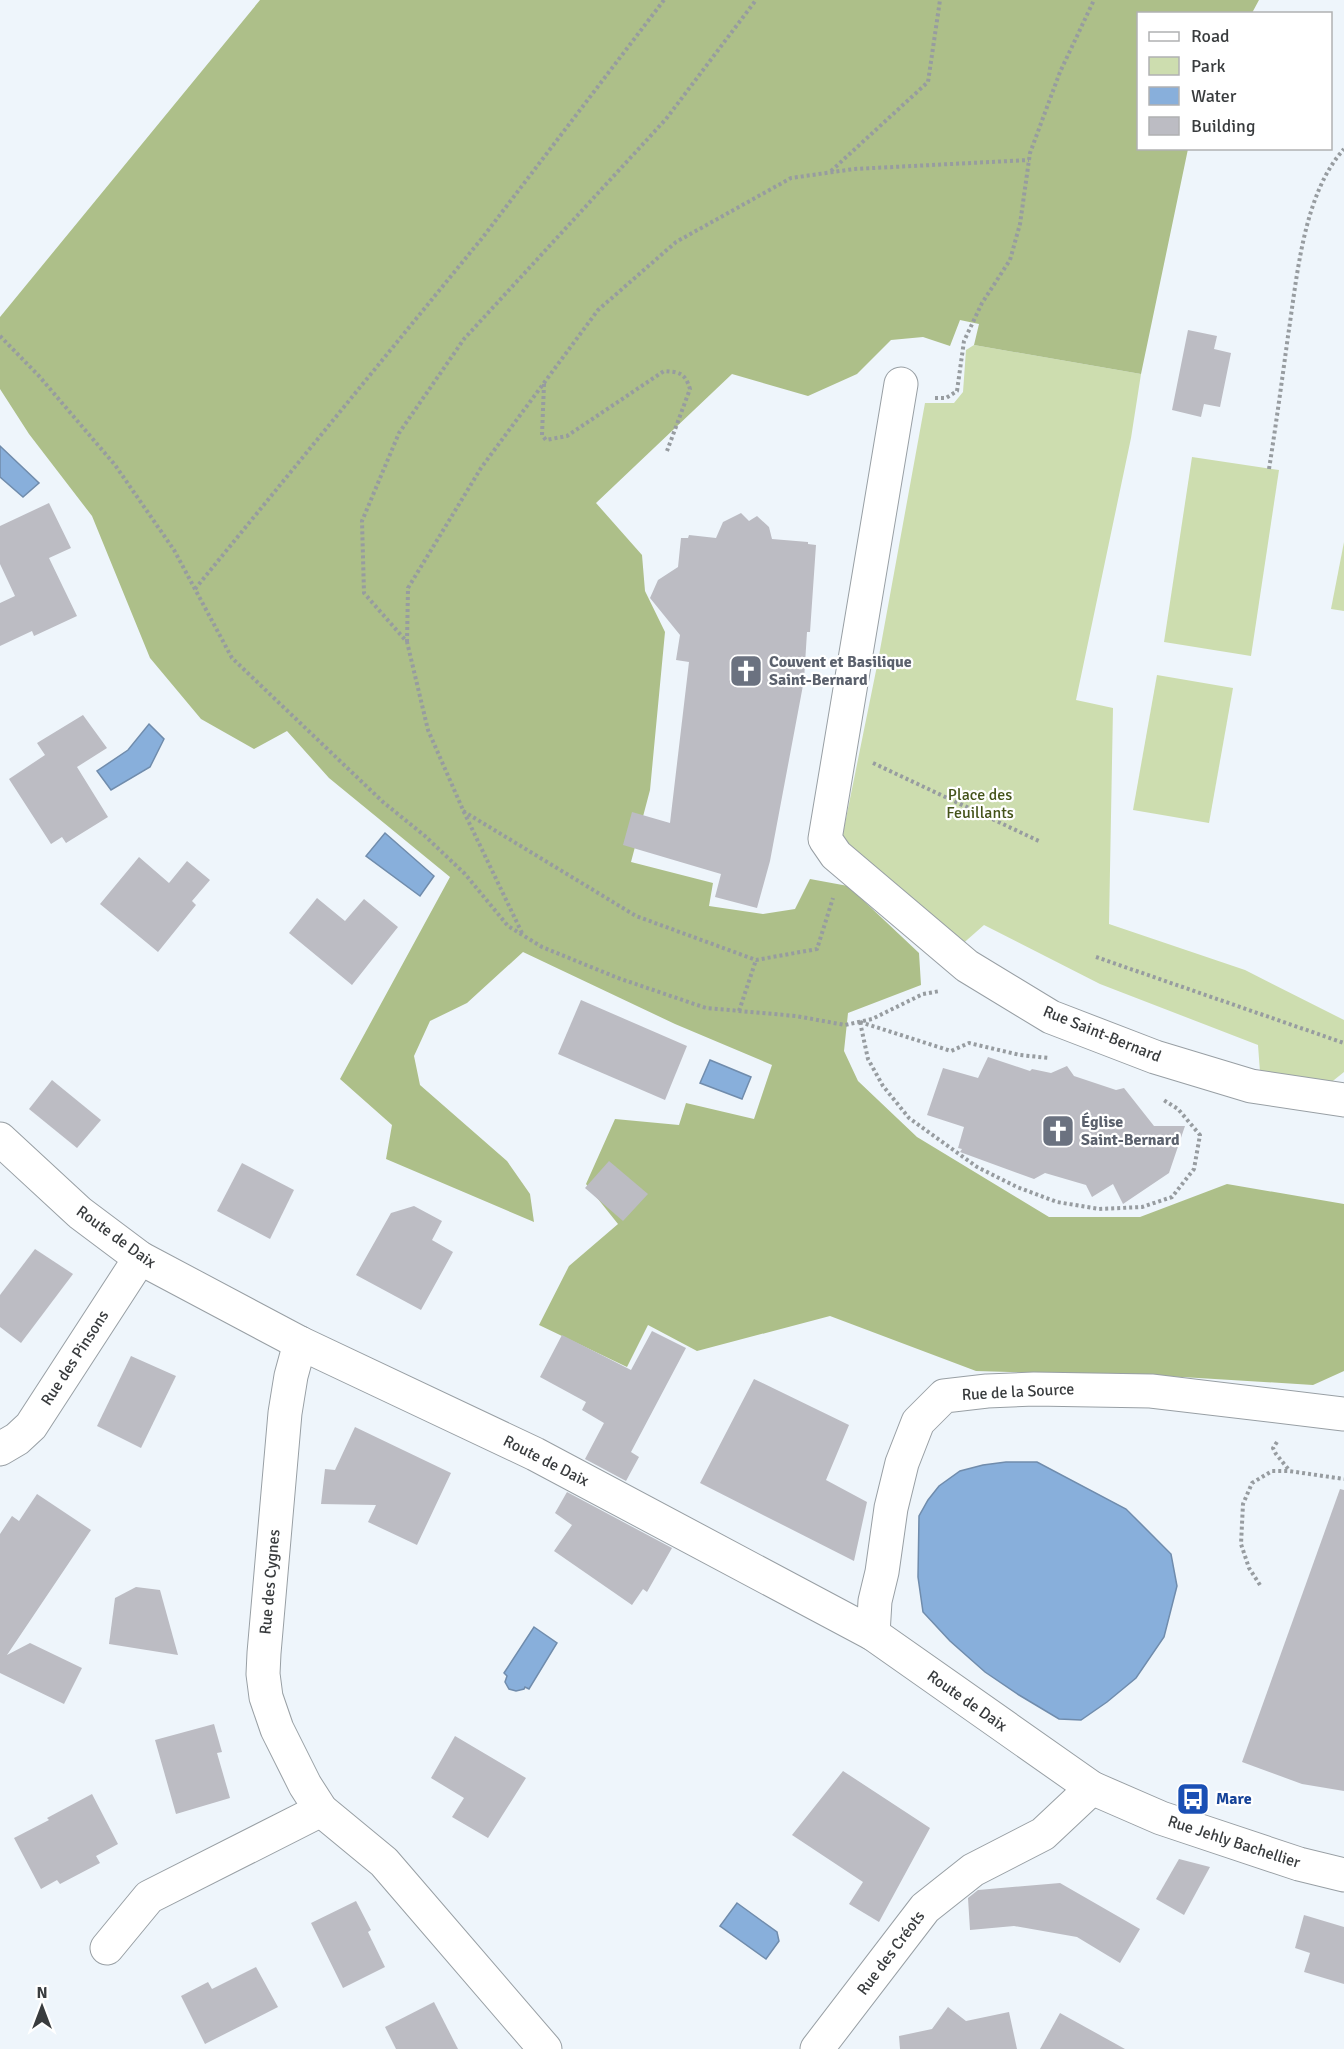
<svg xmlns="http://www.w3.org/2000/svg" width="1344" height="2049" viewBox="0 0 1344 2049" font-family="Signika,sans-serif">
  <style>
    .green { fill: #cdddaf }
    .forest { fill: #adbf89 }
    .water { fill: #88afdb; stroke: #708cac; stroke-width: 1.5 }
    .building { fill: #bcbcc3 }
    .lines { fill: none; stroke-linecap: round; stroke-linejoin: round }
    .minor-casing { stroke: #989fa4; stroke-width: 35 }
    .path { stroke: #979ca0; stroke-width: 4; stroke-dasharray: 3 3; stroke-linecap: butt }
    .minor { stroke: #fff; stroke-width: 33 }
    .labels { text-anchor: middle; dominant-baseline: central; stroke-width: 4.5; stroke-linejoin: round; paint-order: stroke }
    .worship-label { font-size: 16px; font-weight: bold; fill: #5b616d; stroke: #fff; text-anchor: start }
    .park-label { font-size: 16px; fill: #445319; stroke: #fff }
    .street-label { font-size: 16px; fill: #393c3e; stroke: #fff }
    .transit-label { font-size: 16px; font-weight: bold; fill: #164399; stroke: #fff; text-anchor: start }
  </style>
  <rect width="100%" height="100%" fill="#eef5fb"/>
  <g class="green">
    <polygon points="974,345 1141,374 1131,438 1076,700 1113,708 1109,924 1245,970 1344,1020 1344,1072 1329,1084 1260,1072 1258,1045 1100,984 984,925 959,947 841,843 878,661 925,403 954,403 963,392 966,350"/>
    <polygon points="1192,457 1279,470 1251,656 1164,642"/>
    <polygon points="1344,542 1344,611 1331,609"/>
    <polygon points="1157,675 1233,688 1209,823 1133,810"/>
  </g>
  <polygon class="forest" points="260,0 1259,0 1252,13 1138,14 1138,148 1188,149 1141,374 974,345 979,324 960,320 950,346 923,337 891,340 857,374 808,396 732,374 596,503 642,555 645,591 665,632 650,790 631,862 713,883 709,906 763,914 795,909 810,879 848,886 919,953 921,985 848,1013 844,1051 858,1081 917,1137 1049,1217 1140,1217 1227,1184 1344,1204 1344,1371 1313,1385 1182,1377 976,1371 830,1316 697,1351 648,1325 627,1367 539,1325 569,1266 618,1224 586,1184 615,1119 679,1125 686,1103 754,1119 772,1065 675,1024 523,952 467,1003 430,1021 414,1056 420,1085 507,1161 530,1194 534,1222 386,1159 392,1125 340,1079 450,877 329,778 287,731 254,749 201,719 150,658 92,516 29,434 0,389 0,317"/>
  <g class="water">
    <polygon points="0,446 39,483 23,497 0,477"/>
    <polygon points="149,724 164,739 150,767 111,790 97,771 128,750"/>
    <polygon points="385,833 434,876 420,896 366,856"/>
    <polygon points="710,1060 751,1077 742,1099 700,1083"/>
    <polygon points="1006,1462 1037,1462 1126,1509 1171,1554 1177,1586 1164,1637 1136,1678 1107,1702 1081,1720 1059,1719 1019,1695 985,1672 950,1641 923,1612 918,1577 919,1516 928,1500 939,1486 960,1471 983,1465"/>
    <polygon points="534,1627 557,1643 529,1689 525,1687 524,1689 516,1691 509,1689 505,1682 507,1676 504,1673"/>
    <polygon points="737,1903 777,1932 779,1941 766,1959 720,1926"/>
  </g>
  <g class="building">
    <polygon points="1188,330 1217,336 1214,349 1231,353 1220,407 1204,404 1201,417 1172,410"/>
    <polygon points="49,503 71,548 49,558 77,616 34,636 32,631 0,646 0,603 15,596 0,564 0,526"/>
    <polygon points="741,513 749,521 757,516 769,527 772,539 808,542 808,544 816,545 810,632 807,632 804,680 770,861 757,908 715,897 721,874 623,845 632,812 670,823 689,662 676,660 680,635 650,598 658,580 678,567 681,538 688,538 689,535 716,538 723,522"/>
    <polygon points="83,715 107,748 77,767 108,817 66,843 62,837 51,844 9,779 45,755 37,743"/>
    <polygon points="139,857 169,883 187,861 210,880 192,901 196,905 158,952 100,904"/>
    <polygon points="317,898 345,921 364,899 398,927 352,985 289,933"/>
    <polygon points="581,1000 687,1046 665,1100 558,1054"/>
    <polygon points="988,1057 1030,1071 1032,1069 1051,1073 1067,1066 1074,1076 1116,1090 1124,1088 1154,1126 1185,1126 1169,1173 1123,1204 1113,1184 1092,1197 1086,1185 1045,1173 1034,1179 960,1152 962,1149 958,1148 964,1127 927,1115 943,1068 978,1078"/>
    <polygon points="52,1080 101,1120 77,1148 29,1109"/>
    <polygon points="609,1161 648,1194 623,1221 585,1188"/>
    <polygon points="242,1163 294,1190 270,1239 217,1211"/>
    <polygon points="414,1206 442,1221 432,1240 453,1252 421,1310 356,1275 391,1213"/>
    <polygon points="35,1249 73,1274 21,1343 0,1327 0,1295"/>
    <polygon points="652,1331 686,1348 631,1452 639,1457 626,1481 585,1459 604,1423 582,1410 586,1402 540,1377 562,1335 631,1370"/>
    <polygon points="131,1356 176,1376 141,1448 97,1426"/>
    <polygon points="754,1379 849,1425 826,1480 867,1502 854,1561 700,1483"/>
    <polygon points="355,1427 451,1473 417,1545 368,1522 376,1505 321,1504 325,1469 335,1470"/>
    <polygon points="1340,1489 1344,1490 1344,1791 1302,1784 1242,1762"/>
    <polygon points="567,1492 672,1548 647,1592 643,1589 632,1605 554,1551 572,1525 555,1513"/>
    <polygon points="37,1494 91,1530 7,1655 30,1643 82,1668 64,1704 0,1673 0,1534 12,1516 19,1521"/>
    <polygon points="136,1587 160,1590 178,1655 109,1644 115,1598"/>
    <polygon points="214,1724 222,1752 217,1753 230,1798 176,1814 155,1740"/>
    <polygon points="455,1736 526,1778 488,1838 452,1817 464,1798 431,1778"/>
    <polygon points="843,1771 930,1828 879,1922 849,1904 863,1882 792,1835"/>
    <polygon points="92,1794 118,1844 96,1856 100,1863 60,1884 57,1880 41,1889 14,1838 49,1820 47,1818"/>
    <polygon points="1179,1859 1210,1867 1184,1915 1156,1899"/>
    <polygon points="1060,1883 1140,1929 1120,1963 1077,1937 1014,1926 970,1930 968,1898 978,1890"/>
    <polygon points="356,1901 371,1930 368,1932 385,1967 343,1988 311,1923"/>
    <polygon points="1304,1915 1344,1927 1344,1984 1304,1972 1310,1953 1295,1948"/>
    <polygon points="256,1967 278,2007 205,2044 181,1996 208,1982 212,1989"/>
    <polygon points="434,2002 458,2049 396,2049 385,2027"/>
    <polygon points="948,2007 966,2021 1009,2012 1017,2049 900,2049 899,2036 932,2029"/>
    <polygon points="1060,2013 1125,2049 1040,2049"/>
  </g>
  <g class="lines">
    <g class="minor-casing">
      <g id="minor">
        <polyline points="901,384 825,839 836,855 967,966 1051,1017 1155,1057 1251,1086 1344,1100"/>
        <polyline points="0,1139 80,1213 140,1258 300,1343 535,1454 873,1634 1092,1788 1161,1818 1299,1864 1344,1875"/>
        <polyline points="300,1343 291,1376 285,1413 264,1653 263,1674 266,1697 277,1729 305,1785 321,1810 384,1862 545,2049"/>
        <polyline points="0,1449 17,1439 31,1426 140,1258"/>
        <polyline points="873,1634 875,1601 882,1572 891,1508 902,1463 918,1422 944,1396 987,1391 1034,1389 1151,1391 1344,1414"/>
        <polyline points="107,1948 149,1897 321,1810"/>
        <polyline points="817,2049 925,1908 973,1870 1043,1834 1092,1788"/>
      </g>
    </g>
    <g class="path">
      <polyline points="831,171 928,82 940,0"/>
      <polyline points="0,336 39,376 115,465 174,550 232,658 383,802 425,836 465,874 508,926 542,947 618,978 706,1008 796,1016 845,1025 872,1019 923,994 940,991"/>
      <path d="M544,384L542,435L546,440L567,436L664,371C680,372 685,373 690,389L667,451"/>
      <polyline points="935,398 946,398 957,391 964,341 982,303 1010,260 1020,224 1030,153 1060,72 1094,0"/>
      <path d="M1269,469C1276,425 1282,380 1288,336C1297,278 1303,194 1344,149"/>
      <polyline points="195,589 483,237 664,0"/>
      <polyline points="407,642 408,588 481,468 598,310 676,242 791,178 854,169 1029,160"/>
      <polyline points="873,763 1041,842"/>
      <polyline points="463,811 636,916 756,960 817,949 833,898"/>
      <polyline points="522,933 463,810 428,730 407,642 364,593 362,521 399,433 464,339 666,119 756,0"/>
      <polyline points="1096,957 1344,1043"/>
      <polyline points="739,1011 756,960"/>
      <polyline points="860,1022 868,1059 883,1086 909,1118 977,1167 1017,1187 1057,1202 1099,1209 1142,1207 1172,1197 1194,1169 1200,1135 1178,1109 1162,1099"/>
      <polyline points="860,1022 951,1051 969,1043 1020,1055 1049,1058"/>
      <polyline points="1277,1442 1273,1448 1276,1454 1289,1470"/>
      <polyline points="1260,1585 1249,1568 1241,1544 1243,1504 1252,1483 1272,1471 1289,1471 1344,1479"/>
    </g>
    <use href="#minor" class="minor"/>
  </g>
  <defs>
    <g id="church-square" transform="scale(1.725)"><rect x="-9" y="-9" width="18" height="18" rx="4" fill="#6b7280" stroke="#fff"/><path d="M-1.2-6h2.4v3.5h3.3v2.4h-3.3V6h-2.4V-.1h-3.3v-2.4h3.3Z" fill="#fff"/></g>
    <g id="bus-square" transform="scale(1.725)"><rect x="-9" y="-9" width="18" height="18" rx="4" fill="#1a4fb4" stroke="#fff"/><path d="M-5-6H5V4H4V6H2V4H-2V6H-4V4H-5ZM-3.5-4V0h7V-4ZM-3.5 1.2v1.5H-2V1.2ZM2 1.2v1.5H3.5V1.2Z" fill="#fff"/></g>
  </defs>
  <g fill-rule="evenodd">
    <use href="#church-square" x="746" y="671"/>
    <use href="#church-square" x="1058" y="1131"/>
    <use href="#bus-square" x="1193" y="1799"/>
  </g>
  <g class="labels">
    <g class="worship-label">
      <text x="769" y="662">Couvent et Basilique<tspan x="769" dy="18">Saint-Bernard</tspan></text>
      <text x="1081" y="1122">Église<tspan x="1081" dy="18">Saint-Bernard</tspan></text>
    </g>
    <g class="park-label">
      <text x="980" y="795">Place des<tspan x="980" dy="18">Feuillants</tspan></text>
    </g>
    <g class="street-label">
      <text transform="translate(1102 1034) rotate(22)">Rue Saint-Bernard</text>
      <text transform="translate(116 1237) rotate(36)">Route de Daix</text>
      <text transform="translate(75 1358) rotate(-57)">Rue des Pinsons</text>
      <text transform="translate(1018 1392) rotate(-3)">Rue de la Source</text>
      <text transform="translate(546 1461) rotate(27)">Route de Daix</text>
      <text transform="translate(270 1582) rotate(-85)">Rue des Cygnes</text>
      <text transform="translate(967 1701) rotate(35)">Route de Daix</text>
      <text transform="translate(1234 1842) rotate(18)">Rue Jehly Bachellier</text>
      <text transform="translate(891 1953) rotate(-53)">Rue des Créots</text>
    </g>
    <g class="transit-label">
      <text x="1216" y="1799">Mare</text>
    </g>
  </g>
  <rect x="1137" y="12" width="195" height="138" fill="#ffffff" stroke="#b0b1b2" stroke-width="1.5"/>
  <rect x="1149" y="32" width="30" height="9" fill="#ffffff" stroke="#b0b1b2" stroke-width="1.5"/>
  <text x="1191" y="42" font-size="18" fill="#393c3e">Road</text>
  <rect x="1149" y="57" width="30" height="18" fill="#cdddaf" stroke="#b0b1b2" stroke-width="1.5"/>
  <text x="1191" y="72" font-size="18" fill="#393c3e">Park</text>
  <rect x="1149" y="87" width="30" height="18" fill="#88afdb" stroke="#b0b1b2" stroke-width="1.5"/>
  <text x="1191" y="102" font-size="18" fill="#393c3e">Water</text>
  <rect x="1149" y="117" width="30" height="18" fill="#bcbcc3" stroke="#b0b1b2" stroke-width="1.5"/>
  <text x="1191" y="132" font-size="18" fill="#393c3e">Building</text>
  <g transform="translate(42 2007)" stroke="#ffffff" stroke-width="4.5" paint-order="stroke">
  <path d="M0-4.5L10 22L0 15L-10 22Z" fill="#393c3e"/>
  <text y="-9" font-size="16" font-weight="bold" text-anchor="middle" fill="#393c3e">N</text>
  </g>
</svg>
